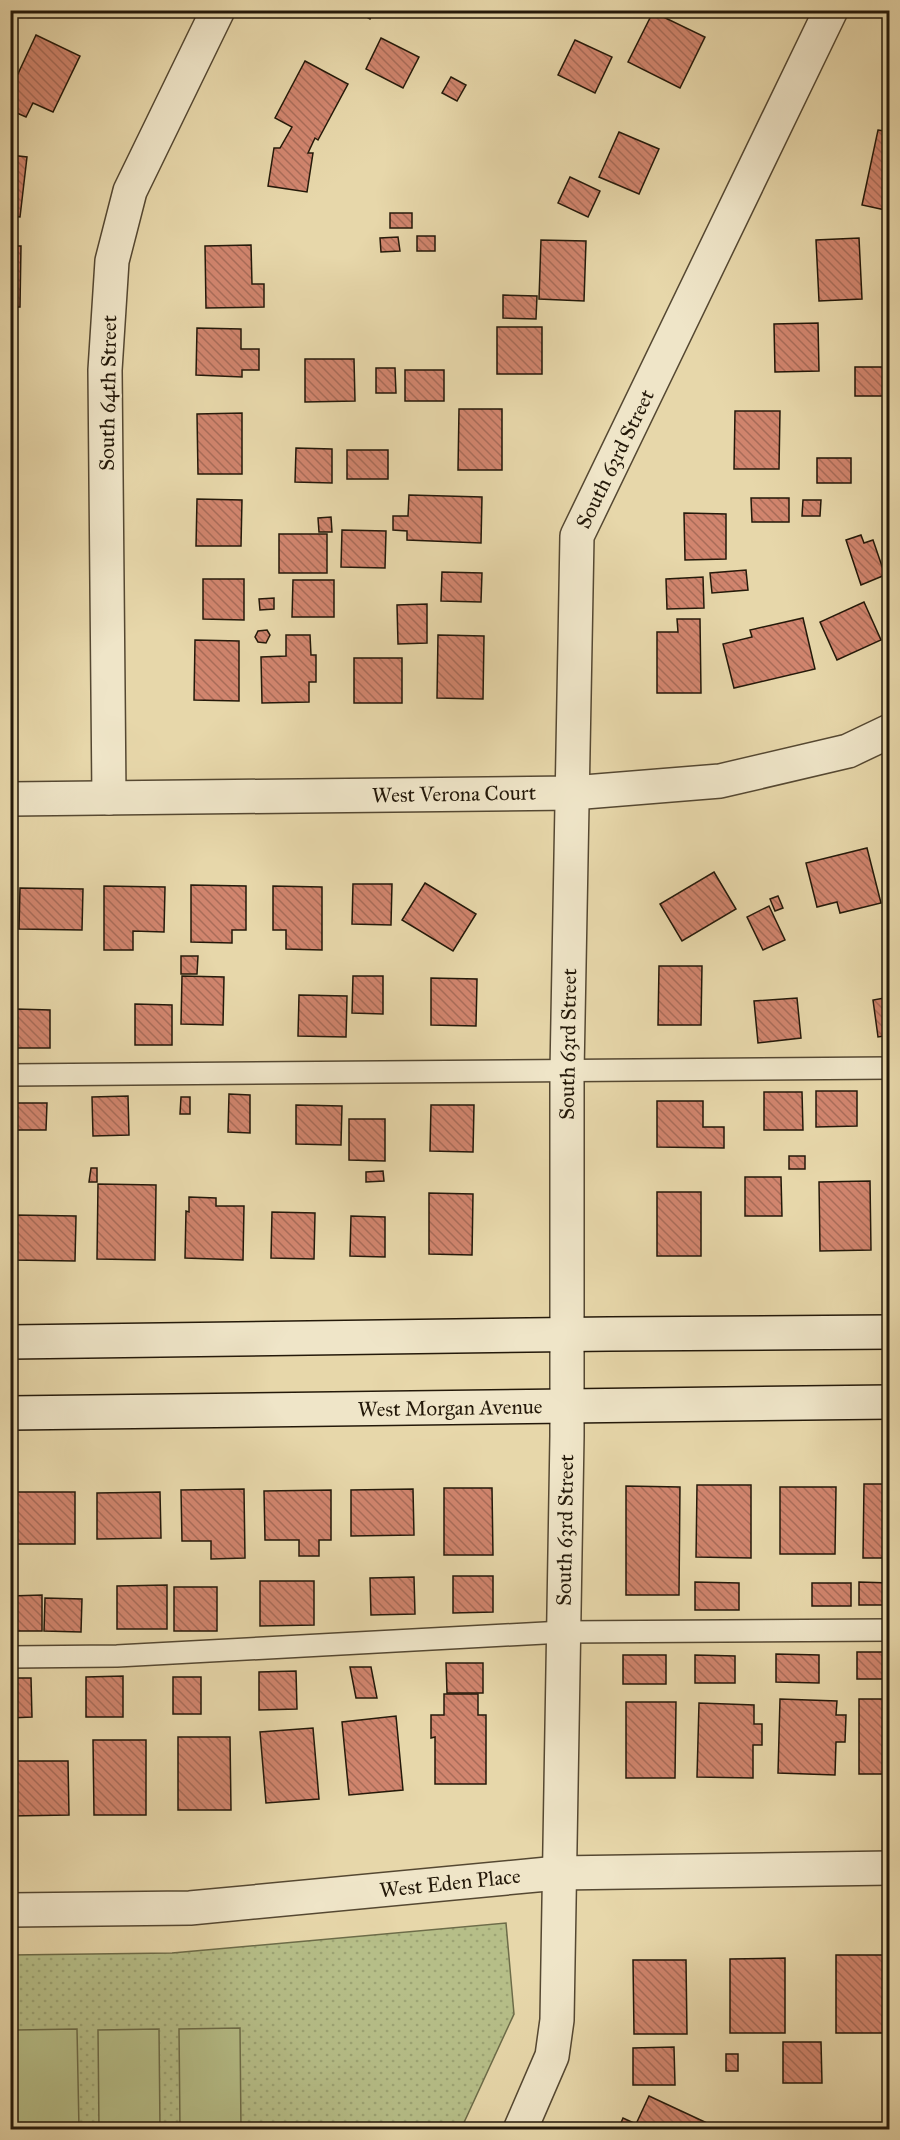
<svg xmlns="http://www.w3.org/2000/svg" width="900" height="2140" viewBox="0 0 900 2140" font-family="'IM FELL Great Primer',serif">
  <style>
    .grass { fill: url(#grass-dots); stroke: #6d6c49; stroke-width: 1.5 }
    .pitch { fill: #b6be88; stroke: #6d6c49; stroke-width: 1.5 }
    .building { fill: url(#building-back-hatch); stroke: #24190a; stroke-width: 1.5 }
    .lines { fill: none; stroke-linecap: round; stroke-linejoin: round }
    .lane-casing { stroke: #554832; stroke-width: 24 }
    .street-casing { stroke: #554832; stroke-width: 36 }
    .secondary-casing { stroke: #24190a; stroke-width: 36 }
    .lane { stroke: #efe5c8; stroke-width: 21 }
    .street { stroke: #efe5c8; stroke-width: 33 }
    .secondary { stroke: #efe5c8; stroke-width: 33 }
    .labels { text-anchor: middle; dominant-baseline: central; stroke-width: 4.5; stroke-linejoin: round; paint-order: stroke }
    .street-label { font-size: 21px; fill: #24190a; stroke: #efe5c8 }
  </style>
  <defs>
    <pattern id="grass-dots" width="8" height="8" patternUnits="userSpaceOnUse" patternTransform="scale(1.5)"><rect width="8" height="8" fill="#b6be88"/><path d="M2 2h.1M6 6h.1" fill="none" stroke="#9ca374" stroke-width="1.8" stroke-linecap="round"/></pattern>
    <pattern id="building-back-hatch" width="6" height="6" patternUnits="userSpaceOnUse" patternTransform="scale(1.5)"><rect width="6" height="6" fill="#d1856e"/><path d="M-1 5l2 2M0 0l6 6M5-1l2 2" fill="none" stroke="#a96c59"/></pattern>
  </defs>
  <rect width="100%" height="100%" fill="#e7d7aa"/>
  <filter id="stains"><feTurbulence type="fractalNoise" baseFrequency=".00333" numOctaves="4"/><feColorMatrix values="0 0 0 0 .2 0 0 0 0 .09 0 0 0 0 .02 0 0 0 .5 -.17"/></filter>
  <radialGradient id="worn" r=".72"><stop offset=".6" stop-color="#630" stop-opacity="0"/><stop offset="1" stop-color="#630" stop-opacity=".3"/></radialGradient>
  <polygon class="grass" points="506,1923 514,2014 461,2129 11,2129 10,1955 172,1953"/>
  <g class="pitch">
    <polygon points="240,2028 241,2129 180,2129 179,2029"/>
    <polygon points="77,2029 79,2129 17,2129 16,2030"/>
    <polygon points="159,2029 160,2129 99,2129 98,2030"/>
  </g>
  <g class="building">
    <polygon points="354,10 374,10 370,19"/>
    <polygon points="653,12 705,37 680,88 628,62"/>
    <polygon points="36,35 80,56 53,112 33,103 26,117 10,110 10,91"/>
    <polygon points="381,38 419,57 403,88 366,69"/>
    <polygon points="575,40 612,57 595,93 558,75"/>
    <polygon points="305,61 348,84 318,140 315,138 308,153 313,153 307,192 268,186 274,148 280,148 292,127 275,118"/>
    <polygon points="451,77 466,85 457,101 442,93"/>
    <polygon points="878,130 890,132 890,211 862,205"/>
    <polygon points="619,132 659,149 639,194 599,177"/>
    <polygon points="10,155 27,157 20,217 10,216"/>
    <polygon points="570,177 600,191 588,217 558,203"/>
    <rect x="390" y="213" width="22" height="15"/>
    <rect x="417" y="236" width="18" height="15"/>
    <polygon points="398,237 400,251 381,252 380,238"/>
    <polygon points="859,238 862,299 819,301 816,240"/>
    <polygon points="541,240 586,241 584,301 539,299"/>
    <polygon points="251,245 252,284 264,284 264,307 206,308 205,246"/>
    <polygon points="10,246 21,246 20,307 10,307"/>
    <polygon points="503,295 537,296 536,319 503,318"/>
    <polygon points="818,323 819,371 775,372 774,324"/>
    <rect x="497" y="327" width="45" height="47"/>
    <polygon points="197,328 241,329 241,349 259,349 259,370 242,370 242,377 196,375"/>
    <polygon points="10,331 15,331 14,377 10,377"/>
    <polygon points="305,359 354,359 355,401 305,402"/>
    <rect x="855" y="367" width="35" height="29"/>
    <polygon points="376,368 395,368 396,393 376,393"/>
    <rect x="405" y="370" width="39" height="31"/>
    <polygon points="459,409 502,409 502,470 458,470"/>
    <polygon points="735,411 780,411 779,469 734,469"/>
    <polygon points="242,413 242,474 198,474 197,414"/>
    <polygon points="10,415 14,415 13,475 10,475"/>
    <polygon points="296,448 332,449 332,483 295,482"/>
    <rect x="347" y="450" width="41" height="29"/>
    <rect x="817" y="458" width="34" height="25"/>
    <polygon points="409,495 482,497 481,543 407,540 407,531 393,530 393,516 408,516"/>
    <polygon points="751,498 789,498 789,522 752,522"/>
    <polygon points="197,499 242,500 241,546 196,546"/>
    <polygon points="10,500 15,500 14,547 10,547"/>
    <polygon points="803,500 821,500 820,516 802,516"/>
    <polygon points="684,513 726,514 726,559 685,560"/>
    <polygon points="331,517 332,532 319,532 318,518"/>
    <polygon points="342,530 386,531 385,568 341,567"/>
    <rect x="279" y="534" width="48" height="39"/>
    <polygon points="861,535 864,543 873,540 885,575 861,585 846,540"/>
    <polygon points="746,570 748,590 712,593 710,573"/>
    <polygon points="442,572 482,573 481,602 441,601"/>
    <polygon points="703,577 704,608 667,609 666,579"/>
    <polygon points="203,579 244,579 244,620 203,619"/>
    <polygon points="293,580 334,580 334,617 292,617"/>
    <polygon points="274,598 274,609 260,610 259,599"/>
    <polygon points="864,602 881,640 837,660 820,622"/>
    <polygon points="427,604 427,643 398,644 397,605"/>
    <polygon points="803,618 815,669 734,688 723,644 752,637 750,630"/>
    <polygon points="677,619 700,619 701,693 657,693 657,632 678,632"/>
    <polygon points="267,630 270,635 266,643 258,642 255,637 258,631"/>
    <polygon points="286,635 310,635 311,655 316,655 316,682 309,682 309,702 262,703 261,657 286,656"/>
    <polygon points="438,635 484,636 483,699 437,698"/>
    <polygon points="195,640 239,641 239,701 194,700"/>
    <rect x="354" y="658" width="48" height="45"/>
    <polygon points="867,848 881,903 840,913 837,902 817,907 806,863"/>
    <polygon points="714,872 736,909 682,941 660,904"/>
    <polygon points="425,883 476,914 453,951 402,920"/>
    <polygon points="353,884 392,884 391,925 352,924"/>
    <polygon points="191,885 246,886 246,930 232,930 232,943 191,942"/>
    <polygon points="104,886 165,887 164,932 133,931 133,950 104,950"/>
    <polygon points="273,886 322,887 322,950 286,949 286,930 273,930"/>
    <polygon points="20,888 83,889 82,930 19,929"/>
    <polygon points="778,896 783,908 775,911 770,899"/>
    <polygon points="769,906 785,940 763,950 747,917"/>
    <polygon points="181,956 198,956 197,974 181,974"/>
    <polygon points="659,966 702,966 701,1025 658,1025"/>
    <polygon points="182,976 224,977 223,1025 181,1024"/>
    <polygon points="353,976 383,976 383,1014 352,1013"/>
    <polygon points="431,978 477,979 476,1026 431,1025"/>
    <polygon points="885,979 890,979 890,992 886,992"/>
    <polygon points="299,995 347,996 346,1037 298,1036"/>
    <polygon points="890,997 890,1035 878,1037 873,1000"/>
    <polygon points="797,998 801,1038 758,1043 754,1001"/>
    <polygon points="135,1004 172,1005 172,1045 135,1045"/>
    <polygon points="16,1009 50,1010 50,1048 16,1048"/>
    <polygon points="816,1091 857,1091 857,1126 816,1127"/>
    <polygon points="764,1092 802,1092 803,1130 764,1130"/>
    <polygon points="229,1094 250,1095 250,1133 228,1132"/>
    <polygon points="128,1096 129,1135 93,1136 92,1097"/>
    <polygon points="181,1097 190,1097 190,1114 180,1114"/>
    <polygon points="657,1101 703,1101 703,1127 724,1127 724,1148 657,1147"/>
    <polygon points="10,1103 47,1103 46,1130 10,1130"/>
    <polygon points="296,1105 342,1106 341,1145 296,1144"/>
    <polygon points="431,1105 474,1105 473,1152 430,1151"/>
    <polygon points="349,1119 385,1119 385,1161 349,1160"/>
    <rect x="789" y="1156" width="16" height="13"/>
    <polygon points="91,1168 97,1168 97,1182 89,1182"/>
    <polygon points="383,1171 384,1181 366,1182 366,1172"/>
    <polygon points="745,1177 781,1177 782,1216 745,1216"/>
    <polygon points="870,1181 871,1250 820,1251 819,1182"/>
    <polygon points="98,1184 156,1185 155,1260 97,1259"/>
    <rect x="657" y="1192" width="44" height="64"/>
    <polygon points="429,1193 473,1194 472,1255 429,1254"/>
    <polygon points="189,1197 216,1198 216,1206 244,1206 243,1260 185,1258 186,1211 189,1212"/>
    <polygon points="272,1212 315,1213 314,1259 271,1258"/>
    <polygon points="14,1215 76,1216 75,1261 13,1260"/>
    <polygon points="351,1216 385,1217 385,1257 350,1256"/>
    <polygon points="864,1484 890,1484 890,1558 863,1558"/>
    <polygon points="697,1485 751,1485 751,1558 696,1557"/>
    <polygon points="626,1486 680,1487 679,1595 626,1595"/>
    <polygon points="780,1487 836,1487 835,1554 780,1554"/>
    <polygon points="444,1488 492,1488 493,1555 444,1555"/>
    <polygon points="244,1489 245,1558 211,1559 211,1541 182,1541 181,1490"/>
    <polygon points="413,1489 414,1535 351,1536 351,1490"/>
    <polygon points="331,1490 331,1540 319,1540 319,1556 299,1556 299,1540 265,1540 264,1491"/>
    <rect x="12" y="1492" width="63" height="52"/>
    <polygon points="160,1492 161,1538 97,1539 97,1493"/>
    <polygon points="453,1576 493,1576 493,1612 453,1613"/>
    <polygon points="414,1577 415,1614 371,1615 370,1578"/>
    <polygon points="260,1581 314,1581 314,1625 260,1626"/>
    <polygon points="695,1582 739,1583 739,1610 695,1610"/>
    <polygon points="859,1582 890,1583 890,1605 859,1605"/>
    <rect x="812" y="1583" width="39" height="23"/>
    <polygon points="167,1585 167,1629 117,1629 117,1586"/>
    <rect x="174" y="1587" width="43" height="44"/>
    <polygon points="42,1595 42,1631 10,1631 10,1596"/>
    <polygon points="45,1598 82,1599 81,1632 44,1631"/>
    <rect x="857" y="1652" width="33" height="27"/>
    <polygon points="776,1654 819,1655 819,1683 776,1682"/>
    <rect x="623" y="1655" width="43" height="29"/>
    <polygon points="695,1655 735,1656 735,1683 695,1683"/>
    <polygon points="446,1663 483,1663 483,1693 447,1693"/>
    <polygon points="350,1667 371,1667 377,1698 356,1698"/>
    <polygon points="296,1671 297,1709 259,1710 259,1672"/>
    <polygon points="123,1676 123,1717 86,1717 86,1677"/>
    <rect x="173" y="1677" width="28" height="37"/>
    <polygon points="10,1678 31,1678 32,1717 10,1718"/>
    <polygon points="444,1694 478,1694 478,1715 486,1715 486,1784 435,1784 435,1737 431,1738 431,1715 444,1715"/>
    <polygon points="780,1699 837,1701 836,1715 846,1715 845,1742 836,1742 835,1775 778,1773"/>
    <rect x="859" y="1699" width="31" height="75"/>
    <polygon points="626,1702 676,1702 675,1778 626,1778"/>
    <polygon points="699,1703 754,1705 754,1724 762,1724 762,1745 753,1745 753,1778 697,1777"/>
    <polygon points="396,1716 403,1790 349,1795 342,1722"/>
    <polygon points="313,1728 319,1799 266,1803 260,1732"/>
    <polygon points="178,1737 230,1737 231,1810 178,1810"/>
    <polygon points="93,1740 146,1740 146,1815 94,1815"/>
    <polygon points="10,1761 68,1761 69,1815 10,1816"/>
    <polygon points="836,1955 889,1955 890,2033 836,2033"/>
    <polygon points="785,1958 785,2033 730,2033 730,1959"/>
    <polygon points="633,1960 686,1960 687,2034 634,2034"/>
    <polygon points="783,2042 821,2042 822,2083 783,2083"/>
    <polygon points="674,2047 675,2085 633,2085 633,2048"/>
    <rect x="726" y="2054" width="12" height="17"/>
    <polygon points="649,2096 722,2130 618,2130 623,2118 636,2124"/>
  </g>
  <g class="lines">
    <g class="lane-casing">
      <g id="lane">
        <polyline points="10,1075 890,1068"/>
        <polyline points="10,1657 117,1656 563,1632 890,1630"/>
      </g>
    </g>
    <g class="street-casing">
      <g id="street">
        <polyline points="109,798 105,370 112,261 130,191 218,10"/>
        <polyline points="10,799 572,793 720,781 848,751 890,731"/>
        <polyline points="10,1910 190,1908 558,1873 890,1868"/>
        <polyline points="520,2130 552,2056 557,2020 567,1436 567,1072 577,536 831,10"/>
      </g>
    </g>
    <g class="secondary-casing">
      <g id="secondary">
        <polyline points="10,1342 609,1334 890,1332"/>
        <polyline points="10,1413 890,1402"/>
      </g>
    </g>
    <use href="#lane" class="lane"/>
    <use href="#street" class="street"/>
    <use href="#secondary" class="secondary"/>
  </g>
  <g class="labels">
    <g class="street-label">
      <text transform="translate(108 393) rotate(-89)">South 64th Street</text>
      <text transform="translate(615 459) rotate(-64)">South 63rd Street</text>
      <text transform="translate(454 794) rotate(-1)">West Verona Court</text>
      <text transform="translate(568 1044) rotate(-89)">South 63rd Street</text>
      <text transform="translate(450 1408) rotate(-1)">West Morgan Avenue</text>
      <text transform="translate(565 1530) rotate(-89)">South 63rd Street</text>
      <text transform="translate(450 1883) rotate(-6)">West Eden Place</text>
    </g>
  </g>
  <rect width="900" height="2140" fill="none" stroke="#e7d7aa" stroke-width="36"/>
  <rect x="12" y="12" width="876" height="2116" fill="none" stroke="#24190a" stroke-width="3"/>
  <rect x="18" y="18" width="864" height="2104" fill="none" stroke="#24190a" stroke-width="1.5"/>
  <rect width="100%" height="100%" filter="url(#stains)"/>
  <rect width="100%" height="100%" fill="url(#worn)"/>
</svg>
